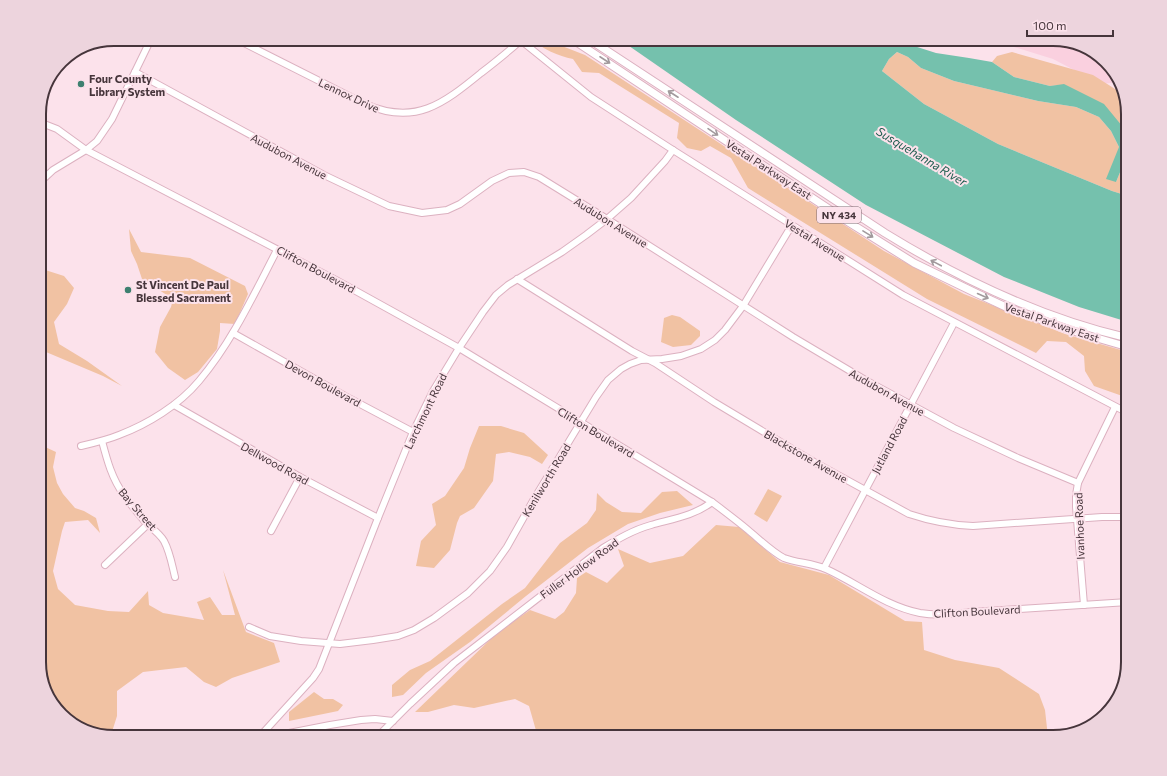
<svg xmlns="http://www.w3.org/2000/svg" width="1167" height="776" viewBox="0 0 1167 776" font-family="Commissioner,sans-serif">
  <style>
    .built { fill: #fad0df }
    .green { fill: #f1c2a3 }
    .water { fill: #75c1ad }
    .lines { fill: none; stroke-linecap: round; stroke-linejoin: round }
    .minor-casing { stroke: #dcb1c0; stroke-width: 8 }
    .major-casing { stroke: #dcb1c0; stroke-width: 9 }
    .minor { stroke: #fff; stroke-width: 6 }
    .major { stroke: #fff; stroke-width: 7 }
    .oneway { stroke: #a29a9d }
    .poi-dot { fill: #3e8070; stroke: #fce2eb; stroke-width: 1.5 }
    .labels { text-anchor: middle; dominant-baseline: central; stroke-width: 4; stroke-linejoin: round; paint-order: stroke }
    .shield { fill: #fce2eb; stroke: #7d6970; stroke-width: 1 }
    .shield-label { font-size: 10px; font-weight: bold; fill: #46353b }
    .poi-label { font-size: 11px; font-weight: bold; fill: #46353b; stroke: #fce2eb; text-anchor: start }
    .street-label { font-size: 11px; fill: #46353b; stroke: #fce2eb }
    .water-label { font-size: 12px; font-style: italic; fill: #1f5d4f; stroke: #fce2eb }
    .rim { fill: none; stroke: #46353b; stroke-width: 2 }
  </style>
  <rect width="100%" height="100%" fill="#fce2eb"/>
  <polygon class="built" points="988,39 1053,39 1094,52 1118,77 1119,82 1101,84 1053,59"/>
  <g class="green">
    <path d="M531,39H544L585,55L884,251L964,294L1065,334L1128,352V398L1094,386L1085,371L1084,356L1066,342L1047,341L1036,353L927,299L748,188L731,158L710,146L701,151L687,148L677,138L679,123L599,73L582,72L573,59C558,56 543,49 531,39Z"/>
    <polygon points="897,52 908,57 921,68 954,81 1038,101 1076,107 1099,117 1111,131 1119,147 1116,182 1128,153 1128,196 1112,191 998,144 924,104 882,71 889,59"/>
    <polygon points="1012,52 1093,75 1123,94 1128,114 1128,140 1127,132 1064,85 1050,86 1014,77 992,62 997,56"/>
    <polygon points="129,229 141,252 190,258 245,286 248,294 235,324 220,323 220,331 217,349 198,372 185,380 168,368 155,352 160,327 171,307 173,299 142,279 137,264 131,251"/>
    <polygon points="39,268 64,276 74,288 67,304 54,322 59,344 87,361 122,386 103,376 46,352 39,351 39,303 41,300 39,290"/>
    <polygon points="672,315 680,317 700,331 700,336 691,345 673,347 661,342 664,318"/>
    <polygon points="479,426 501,426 524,433 548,455 542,464 530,457 509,452 496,454 493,481 474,508 460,516 457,523 450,550 434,568 416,566 421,541 436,525 432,504 445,496 464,468 470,448"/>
    <polygon points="43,446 56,452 53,467 57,483 63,494 75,508 84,511 96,518 100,533 88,520 65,522 62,531 53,571 58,589 75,605 108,611 129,612 148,591 149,605 163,613 204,620 197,602 210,597 222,615 235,615 223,570 246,632 274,643 280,662 232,678 216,687 204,682 186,667 143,672 117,691 117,716 111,735 73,724 49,699 39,666 39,447"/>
    <polygon points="768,489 782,496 767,522 754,514"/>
    <polygon points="677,491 693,505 660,513 628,524 588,548 526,596 470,642 426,673 403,695 392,697 392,685 410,670 430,661 502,604 525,588 560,543 587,523 596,510 597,493 606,502 622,512 641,513 662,492"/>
    <polygon points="716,525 739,527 780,562 829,575 905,621 922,622 924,650 955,660 999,668 1039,694 1045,710 1048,737 536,737 537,734 529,706 515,699 474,708 454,705 428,712 415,712 497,633 530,610 555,619 564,612 576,593 577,578 586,572 607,583 624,566 618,549 650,563 683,556"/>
    <polygon points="314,692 324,699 333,699 343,705 338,711 289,721 289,712"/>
  </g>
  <polygon class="water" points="619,39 892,39 936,53 969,58 992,62 1014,77 1050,86 1064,84 1104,104 1127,132 1128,140 1128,153 1116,182 1106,179 1119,147 1111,131 1099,117 1076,107 1038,101 954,81 921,68 908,57 897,52 889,59 882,71 924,104 998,144 1112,191 1128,196 1128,322 1079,307 1004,277 866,205 736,120"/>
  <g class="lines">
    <g class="minor-casing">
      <g id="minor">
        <path d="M236,39L365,104C415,126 443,104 481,73C494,63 508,52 521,40"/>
        <polyline points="519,39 591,97 673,150 903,295 1128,413"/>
        <polyline points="135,72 324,175 389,206 422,213 447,210 460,204 492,181 509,173 524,172 539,177 607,219 793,337 867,381 954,428 1018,458 1078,483"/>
        <path d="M39,122L57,129L86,150L336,280L459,348L712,502C724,511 736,520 748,530C759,539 772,552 784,558C797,563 813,563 826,569C857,583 885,606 920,613C937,616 954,614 971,612L1128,602"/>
        <polyline points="39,183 53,170 86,150 97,141 112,119 151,39"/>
        <path d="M517,279L632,351L655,363L714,402L814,462L909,514C930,521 950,525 973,526L1102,517H1128"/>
        <polyline points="233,333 345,396 413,432"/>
        <polyline points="174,405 300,477 378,518"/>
        <path d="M102,441C107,460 112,479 124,495C131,505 139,515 147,524C153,529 160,534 164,541C170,552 172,565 175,577"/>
        <path d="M81,446C94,443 107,440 119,435C148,424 179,405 199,381C232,342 254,294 277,250"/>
        <polyline points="271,531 300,477"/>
        <polyline points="105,565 148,524"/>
        <polyline points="824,568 954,323"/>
        <polyline points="1084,605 1076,507 1076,495 1078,483 1115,407"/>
        <polyline points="249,627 270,636 301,641 340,644 373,640 398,636 414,630 434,618 468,593 490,571 507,547 534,499 596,397 608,380 621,369 630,364 641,360 662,359 681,356 701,349 715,340 725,330 743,306 792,225"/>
        <polyline points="262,734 313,678 319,669 378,518 413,432 433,391 459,348 483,312 496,295 508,285 562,252 586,235 607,219 631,198 665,161 673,150"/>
        <polyline points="260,736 262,734 284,734 330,725 361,720 375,719 393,721"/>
        <path d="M377,737L410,704L454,663L603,548C618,539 633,530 651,525C672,519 694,516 712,502"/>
      </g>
    </g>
    <g class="major-casing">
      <g id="major">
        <polyline points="572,39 850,223 914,263 978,294 1008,308 1073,331 1128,347"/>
        <path d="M589,39L885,233C960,279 1042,318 1128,338"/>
      </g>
    </g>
    <use href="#minor" class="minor"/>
    <use href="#major" class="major"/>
  </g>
  <defs><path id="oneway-shaft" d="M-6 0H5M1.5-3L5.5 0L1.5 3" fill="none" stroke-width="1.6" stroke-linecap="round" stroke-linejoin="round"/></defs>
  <g class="oneway">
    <use href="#oneway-shaft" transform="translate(605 60) rotate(33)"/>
    <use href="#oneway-shaft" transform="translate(673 94) rotate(-147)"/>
    <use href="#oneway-shaft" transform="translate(713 132) rotate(34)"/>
    <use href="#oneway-shaft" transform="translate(868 234) rotate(32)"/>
    <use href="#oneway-shaft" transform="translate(936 263) rotate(-152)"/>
    <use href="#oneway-shaft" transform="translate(983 296) rotate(24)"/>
  </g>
  <g class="poi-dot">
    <circle cx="81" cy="84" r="4"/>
    <circle cx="128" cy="290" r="4"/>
  </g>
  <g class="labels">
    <rect class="shield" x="817" y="207" width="44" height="16" rx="3"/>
    <g class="shield-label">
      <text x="839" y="215">NY 434</text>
    </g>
    <g class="poi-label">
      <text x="89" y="78">Four County<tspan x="89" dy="13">Library System</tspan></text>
      <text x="136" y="284">St Vincent De Paul<tspan x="136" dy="13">Blessed Sacrament</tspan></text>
    </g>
    <g class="street-label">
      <text transform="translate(349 95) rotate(25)">Lennox Drive</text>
      <text transform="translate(289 156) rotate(28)">Audubon Avenue</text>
      <text transform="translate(769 169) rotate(33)">Vestal Parkway East</text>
      <text transform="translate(611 222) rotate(32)">Audubon Avenue</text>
      <text transform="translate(815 240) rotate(32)">Vestal Avenue</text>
      <text transform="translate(316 269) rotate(28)">Clifton Boulevard</text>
      <text transform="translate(1052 322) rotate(19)">Vestal Parkway East</text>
      <text transform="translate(323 383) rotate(29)">Devon Boulevard</text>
      <text transform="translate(887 392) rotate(29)">Audubon Avenue</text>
      <text transform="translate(425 411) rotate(-64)">Larchmont Road</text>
      <text transform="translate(596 432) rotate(31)">Clifton Boulevard</text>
      <text transform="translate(889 445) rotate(-62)">Jutland Road</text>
      <text transform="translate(806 456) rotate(30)">Blackstone Avenue</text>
      <text transform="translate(275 463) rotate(29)">Dellwood Road</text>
      <text transform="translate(546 480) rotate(-59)">Kenilworth Road</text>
      <text transform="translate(138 509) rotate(49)">Bay Street</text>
      <text transform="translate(1079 526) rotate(-92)">Ivanhoe Road</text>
      <text transform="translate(579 568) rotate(-36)">Fuller Hollow Road</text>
      <text transform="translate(977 611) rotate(-3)">Clifton Boulevard</text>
    </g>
    <g class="water-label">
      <text transform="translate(922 156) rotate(31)">Susquehanna River</text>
    </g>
  </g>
  <path d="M0 0H1167V776H0ZM114 46H1053A68 68 0 0 1 1121 114V662A68 68 0 0 1 1053 730H114A68 68 0 0 1 46 662V114A68 68 0 0 1 114 46Z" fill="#edd4dd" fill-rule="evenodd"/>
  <path class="rim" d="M114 46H1053A68 68 0 0 1 1121 114V662A68 68 0 0 1 1053 730H114A68 68 0 0 1 46 662V114A68 68 0 0 1 114 46Z"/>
  <path d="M1027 30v6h86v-6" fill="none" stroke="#46353b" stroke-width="2"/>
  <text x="1033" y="30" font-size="12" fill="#46353b" stroke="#fce2eb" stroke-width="3" paint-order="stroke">100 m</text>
</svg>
